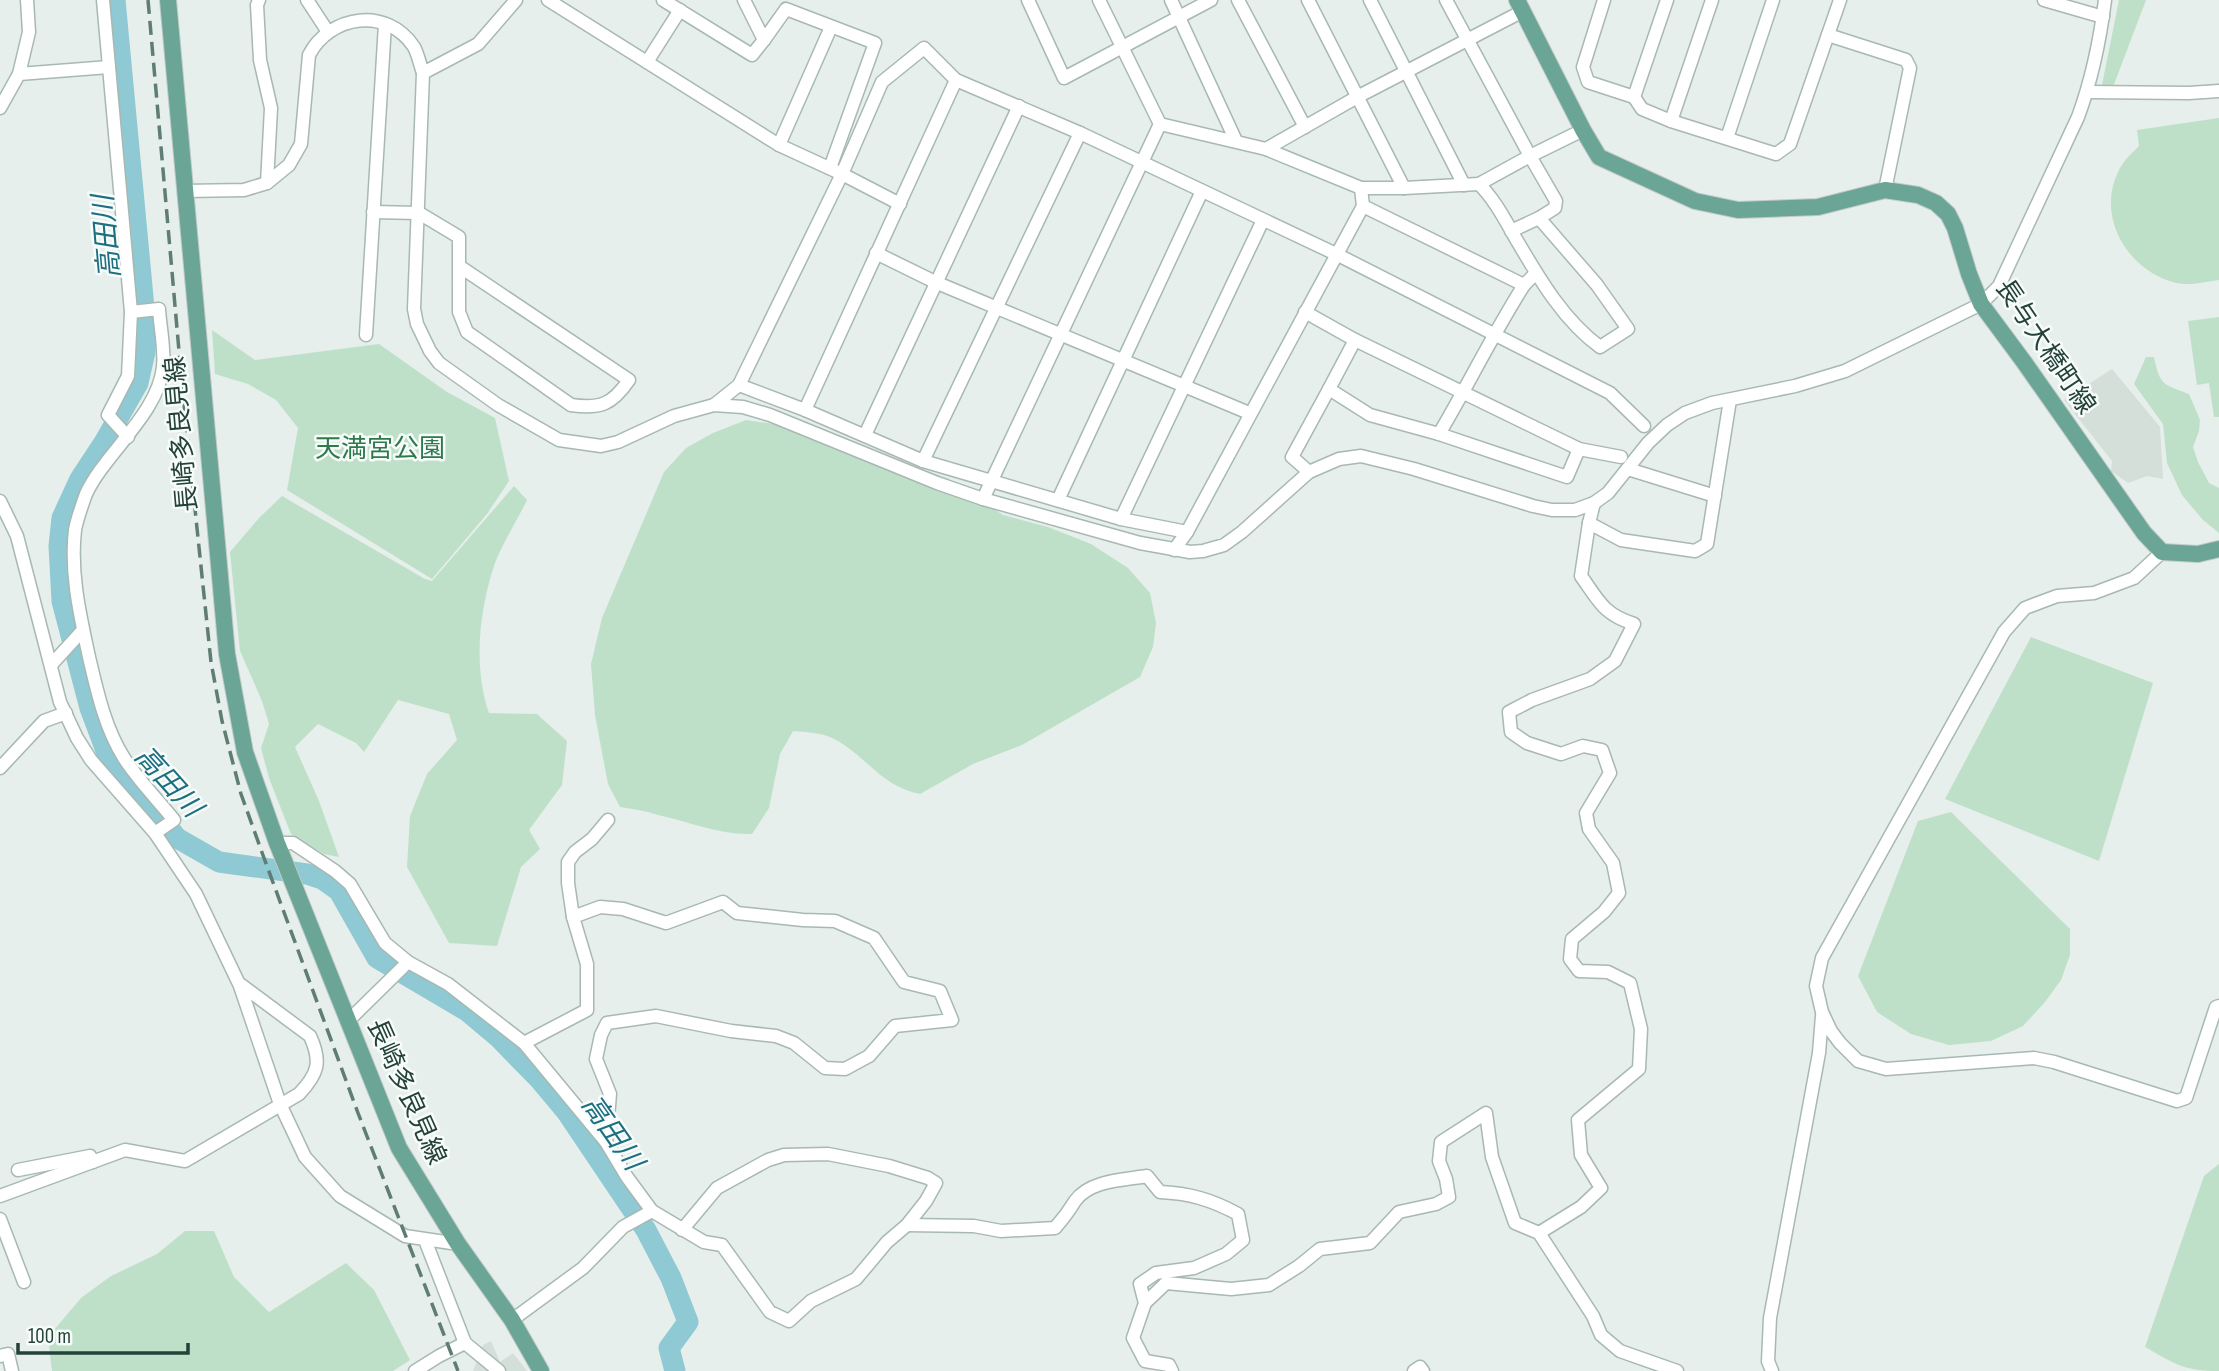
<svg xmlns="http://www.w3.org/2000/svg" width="2219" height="1371" viewBox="0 0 2219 1371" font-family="'Sofia Sans Condensed','Noto Sans JP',sans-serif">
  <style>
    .built { fill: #d4dfda }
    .green { fill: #bfe0c8 }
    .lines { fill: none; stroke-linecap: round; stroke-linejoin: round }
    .river { stroke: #8ec9d4; stroke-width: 21 }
    .minor-casing { stroke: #a8b8b2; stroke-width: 15 }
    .major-casing { stroke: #c2cac8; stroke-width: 18 }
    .minor { stroke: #fff; stroke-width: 12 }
    .major { stroke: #6aa596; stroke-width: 16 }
    .rail { stroke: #5f7d75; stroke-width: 3.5; stroke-dasharray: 14 7; stroke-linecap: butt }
    .labels { text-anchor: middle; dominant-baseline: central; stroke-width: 5; stroke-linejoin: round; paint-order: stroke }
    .street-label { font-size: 26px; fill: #24423a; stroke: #f7fbf9 }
    .park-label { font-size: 26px; fill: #2d7a4b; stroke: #f7fbf9 }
    .water-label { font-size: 28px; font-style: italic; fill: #1c6f80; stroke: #f7fbf9 }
  </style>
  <rect width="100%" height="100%" fill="#e6efeb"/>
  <g class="built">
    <polygon points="2112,369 2160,427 2163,479 2147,476 2128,483 2111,471 2112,461 2064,400"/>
    <polygon points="491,1341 500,1362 513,1353 527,1371 473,1371 483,1345"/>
  </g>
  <g class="green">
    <polygon points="2119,0 2146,0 2113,87 2102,85"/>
    <path d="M2219,118V280C2205,282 2190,286 2176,283C2128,271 2096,218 2118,172C2123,161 2131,154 2139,146L2137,130Z"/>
    <polygon points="2219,317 2219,417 2214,417 2209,383 2197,385 2188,321"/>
    <polygon points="212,330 255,360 379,344 447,392 495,418 509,481 487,514 432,579 287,490 298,428 276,400 248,384 215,374"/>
    <path d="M2146,357H2154C2160,386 2163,384 2189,394L2200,420L2199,431L2193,447L2198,462L2209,483L2219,488V533L2203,520L2182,495L2167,463L2163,424L2134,384Z"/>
    <path d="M746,420L794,427L947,478L1003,515L1048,527L1091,544L1128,568L1150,593L1156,623L1153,647L1140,677L1022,745L973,764L920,794C881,786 868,758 836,740C825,733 806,732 793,731L780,754L769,808L752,834C719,835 690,822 658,815C646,811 633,809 620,807L608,784L595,715L591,664L602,618L664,472L686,448L713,433Z"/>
    <path d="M514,486L527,500C517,521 503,542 495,563C479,610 473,667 489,713L537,714L567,741L562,785L529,830L540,849L521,867L497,946L449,943L407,867L410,816L427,774L457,740L449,714L398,700L364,752L356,743L318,724L295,747L319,801L339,857L324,854L291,834L269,778L261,748L269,724L262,701L240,651L230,552L259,518L282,496L425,579L432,581Z"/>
    <polygon points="2031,637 2153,683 2099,861 1945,799"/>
    <polygon points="1951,812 2070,929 2070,955 2061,980 2045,1002 2023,1026 1991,1041 1949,1045 1911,1034 1877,1012 1858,976 1918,821"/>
    <path d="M2219,1164V1371C2184,1371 2175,1364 2145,1347L2204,1176Z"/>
    <polygon points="185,1231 214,1231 234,1277 269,1312 346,1263 374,1290 410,1360 393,1371 52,1371 48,1337 81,1298 111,1276 157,1254"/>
  </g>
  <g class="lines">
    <polyline class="river" points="115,0 146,329 145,352 138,383 105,441 80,479 62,518 59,546 62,601 90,708 108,756 177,838 219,862 307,874 322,879 339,891 377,958 467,1011 498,1037 540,1080 566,1111 646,1230 671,1278 688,1322 669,1348 675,1371"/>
    <g class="minor-casing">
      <g id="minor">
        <polyline points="103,0 131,312 128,376 108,415 128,437"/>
        <polyline points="259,0 257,5 260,60 271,108 267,183"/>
        <polyline points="307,0 328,32"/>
        <polyline points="548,0 779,145 842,174 900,204"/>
        <polyline points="663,0 752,55 764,40"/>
        <polyline points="744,0 764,40 786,9 875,43 830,168"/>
        <polyline points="1028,0 1064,78 1211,0"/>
        <polyline points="1099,0 1160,124"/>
        <polyline points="1171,0 1236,141"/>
        <polyline points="1238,0 1305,127"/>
        <polyline points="1308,0 1404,188"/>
        <polyline points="1370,0 1464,185"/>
        <polyline points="1446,0 1530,156 1556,201 1555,208 1539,218"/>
        <polyline points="1604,0 1583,67 1588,82 1634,97 1642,109 1671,121 1776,154 1790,144 1840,0"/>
        <polyline points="2044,0 2103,17"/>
        <polyline points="1828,35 1906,60 1910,68 1885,190"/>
        <polyline points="647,62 680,10"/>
        <polyline points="423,73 478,44 516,0"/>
        <polyline points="19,74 109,67"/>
        <polyline points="2088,92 2189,93 2219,91"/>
        <polyline points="1634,97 1667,0"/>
        <polyline points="0,108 19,74 29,32 27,0"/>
        <polyline points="1671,121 1712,0"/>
        <polyline points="1727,138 1773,0"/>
        <polyline points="779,145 831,27"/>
        <polyline points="1266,149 1359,96 1523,11"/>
        <path d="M1479,184C1495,200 1505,220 1516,239C1539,278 1563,320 1600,347L1628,329L1597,285L1539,218L1511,231"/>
        <path d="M185,191L244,190L267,183L289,165L301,144L309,55C330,15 387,6 414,47C418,54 420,65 423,73L414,309L417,324L430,351L439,363L498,405L559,440L601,446L618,442L674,416L714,405L743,407L770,415L937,483L983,499L1140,543L1190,552L1203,551L1224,545L1242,532L1309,472L1339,459L1361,456L1414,469L1533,506L1552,510H1575L1594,503L1608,493L1648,443L1667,425L1685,413L1712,403L1795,386L1845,371L1981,304L1999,286L2078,117C2092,79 2100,40 2105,0"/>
        <polyline points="1363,206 1524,285 1536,273"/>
        <path d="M373,212L419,213L459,237V312L467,332L571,405C600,409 612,405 629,380L459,266"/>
        <polyline points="876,253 935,282 1249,413"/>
        <path d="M131,312L159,309C160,327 165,349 163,367C158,414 105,453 86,494C82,505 77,519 75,530C70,573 80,615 89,657C97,691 105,728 124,758C138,780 158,800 174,820L155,833"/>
        <polyline points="1305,312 1355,340 1579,449 1621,457"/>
        <polyline points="366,335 385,24"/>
        <polyline points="1355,340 1329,389 1370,415 1439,434 1567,477 1579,449"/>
        <polyline points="739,385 805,410 923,461 1121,519 1187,532"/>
        <polyline points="714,405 739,385 842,174 882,82 924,48 956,80 1080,133 1336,254 1610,393 1644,426"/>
        <polyline points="805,410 956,80"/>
        <path d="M1439,434C1468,385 1493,334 1524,285"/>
        <polyline points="865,435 1019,106"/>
        <polyline points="923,461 1080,133"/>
        <polyline points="1628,469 1715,496"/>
        <polyline points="1309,472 1292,457 1329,389"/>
        <polyline points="983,499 1160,124 1266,149 1361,188 1404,188 1479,184 1530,156 1583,130"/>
        <polyline points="1058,500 1202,191"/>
        <polyline points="0,501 17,536 60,702 77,738 91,760 155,833 196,894 240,986 280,1104 305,1157 340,1196 405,1236 458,1244"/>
        <polyline points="1121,519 1263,220"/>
        <polyline points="1589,523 1621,540 1695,551 1707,544 1730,400"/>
        <polyline points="1174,550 1187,532 1363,206 1361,188"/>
        <polyline points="2162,552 2134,578 2094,593 2057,596 2025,608 2004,632 1822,958 1816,986 1822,1012 1831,1031 1840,1043 1858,1061 1886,1069 2034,1058 2054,1062 2177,1101 2186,1098 2216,1007 2219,1006"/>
        <polyline points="51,665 83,630"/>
        <polyline points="0,768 44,721 66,713"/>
        <polyline points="277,843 293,843 335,871 350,884 385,943 408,962 448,984 524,1043 606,1142"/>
        <polyline points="573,917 600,907 623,909 666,923 723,902 737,913 803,920 835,921 874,938 904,982 940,991 952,1020 895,1026 869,1056 845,1069 825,1068 794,1043 776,1036 731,1031 656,1016 607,1023 601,1035 596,1059 610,1094 606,1142 627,1177 652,1211 704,1242 722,1245 770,1312 789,1321 811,1301 856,1279 887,1242 907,1225 926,1201 936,1183 928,1178 889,1166 828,1154 784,1155 768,1160 717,1188 682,1230"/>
        <polyline points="348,1021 408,962"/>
        <polyline points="524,1043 587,1010 587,964 573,917 568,883 568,862 575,852 592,839 608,820"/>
        <polyline points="18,1170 90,1156 93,1162"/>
        <path d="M0,1196L125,1150L185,1161L299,1094C318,1074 322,1062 310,1036L240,984"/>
        <polyline points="0,1219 24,1282"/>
        <path d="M907,1225L974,1226L1001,1231L1055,1228C1063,1219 1069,1211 1075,1201C1090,1180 1124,1180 1147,1176L1160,1192C1189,1193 1212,1200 1238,1214L1243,1240L1226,1254L1194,1268L1156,1273L1140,1284L1145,1303L1133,1338L1145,1361L1169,1365L1172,1371"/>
        <path d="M1539,1233L1581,1207L1601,1188L1581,1155L1578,1120L1639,1069L1641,1029L1630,983L1608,972L1579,971L1570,959L1572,939L1604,912L1619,893L1613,863L1589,829L1586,813L1610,773L1602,750L1583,746L1561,754L1527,743L1511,732L1509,712L1532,700L1590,679L1615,661L1634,624C1603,614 1599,601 1581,576L1589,523L1594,503"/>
        <polyline points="425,1240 465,1343 499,1371"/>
        <polyline points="1145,1303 1166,1283 1231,1289 1269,1285 1299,1266 1320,1249 1370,1243 1399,1212 1436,1204 1449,1197 1446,1179 1439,1161 1441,1142 1486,1113 1492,1157 1515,1223 1539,1233 1593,1316 1601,1335 1620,1351 1677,1371"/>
        <polyline points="512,1320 583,1268 623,1227 652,1211"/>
        <polyline points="0,1356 8,1354 12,1371"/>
        <polyline points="415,1371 439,1356 465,1343"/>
        <polyline points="1414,1371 1420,1367 1423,1371"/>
        <polyline points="1772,1371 1768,1361 1770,1318 1819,1053 1822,1016"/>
      </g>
    </g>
    <g class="major-casing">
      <g id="major">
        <polyline points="168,0 227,654 245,752 277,843 399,1148 458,1244 512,1320 541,1371"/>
        <polyline points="1517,0 1583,130 1599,157 1695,201 1738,210 1818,207 1885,190 1918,195 1936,203 1948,214 1955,228 1969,274 1981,304 2024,362 2144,533 2162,552 2198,554 2219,549"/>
      </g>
    </g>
    <use href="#minor" class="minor"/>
    <use href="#major" class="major"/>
    <polyline class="rail" points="148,0 182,385 211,662 222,721 241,794 264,858 358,1113 458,1371"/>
  </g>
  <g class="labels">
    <g class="street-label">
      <text transform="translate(2045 347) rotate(56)">長与大橋町線</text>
      <text transform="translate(182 434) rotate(-95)">長崎多良見線</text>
      <text transform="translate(406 1092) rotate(66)">長崎多良見線</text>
    </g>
    <g class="park-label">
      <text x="380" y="449">天満宮公園</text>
    </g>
    <g class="water-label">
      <text transform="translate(107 237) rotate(-95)">高田川</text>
      <text transform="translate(168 782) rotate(48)">高田川</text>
      <text transform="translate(612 1133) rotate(55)">高田川</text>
    </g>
  </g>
  <path d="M18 1343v10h170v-10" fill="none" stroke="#24423a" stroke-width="3.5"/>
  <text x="28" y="1343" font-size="21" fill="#24423a" stroke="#f7fbf9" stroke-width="5" paint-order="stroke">100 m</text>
</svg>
